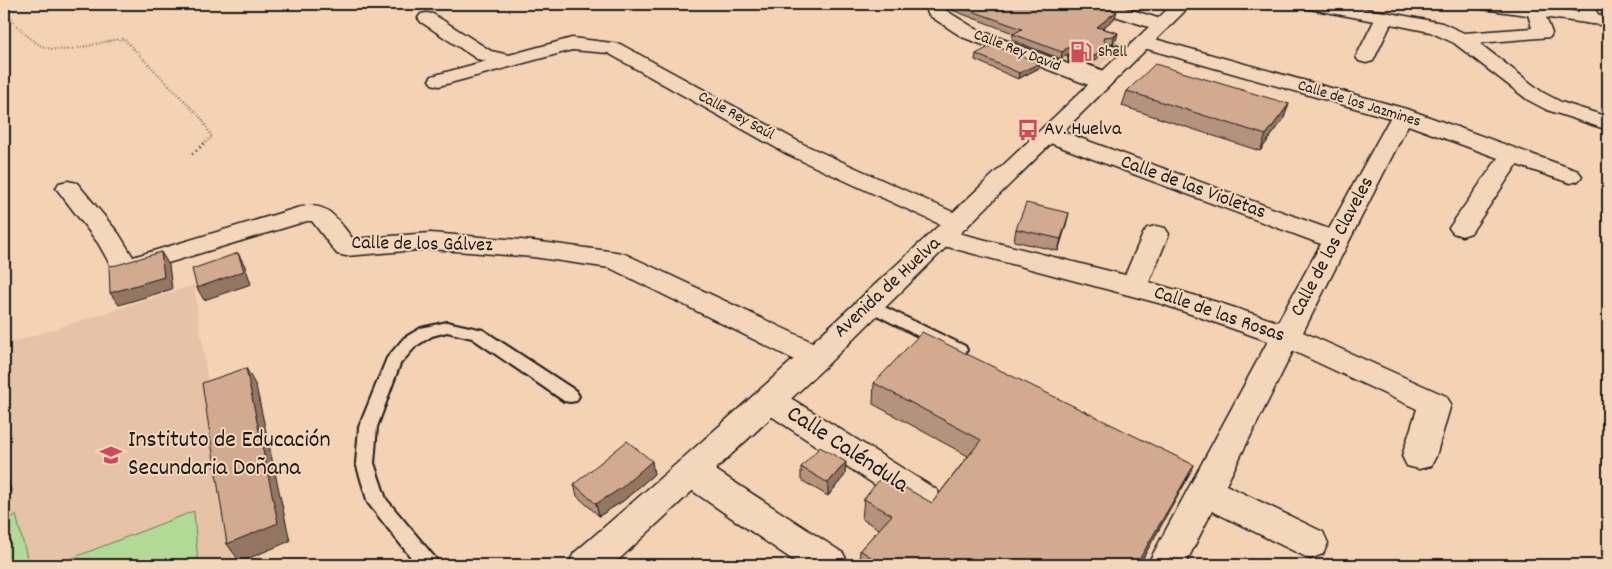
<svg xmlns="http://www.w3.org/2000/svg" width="1612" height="569" viewBox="0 0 1612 569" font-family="Dekko,sans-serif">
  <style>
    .built { fill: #e6c3a6 }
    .green { fill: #b1da96; stroke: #667b59 }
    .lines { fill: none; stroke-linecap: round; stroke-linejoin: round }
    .service-casing { stroke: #1c1c1c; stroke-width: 4 }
    .minor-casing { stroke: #1c1c1c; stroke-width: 3 }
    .tertiary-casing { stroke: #1c1c1c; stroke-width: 3 }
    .path-far1 { stroke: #1c1c1c; stroke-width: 2.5; stroke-dasharray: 0.5 2.5; stroke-linecap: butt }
    .path { stroke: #1c1c1c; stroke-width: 3; stroke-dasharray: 1 4; stroke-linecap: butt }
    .service { fill: #f4d7ba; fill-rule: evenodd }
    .minor { fill: #f4d7ba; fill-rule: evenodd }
    .tertiary { fill: #f4d7ba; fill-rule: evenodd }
    .wall { fill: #b5927b; stroke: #1c1c1c }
    .shaded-wall { fill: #937764; stroke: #1c1c1c }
    .building { fill: #d2aa8f; stroke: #1c1c1c }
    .labels { text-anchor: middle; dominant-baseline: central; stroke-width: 4; stroke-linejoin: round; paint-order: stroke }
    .far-street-label { font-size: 16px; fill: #1c1c1c; stroke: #f4d7ba }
    .far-poi-label { font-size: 16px; fill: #1c1c1c; stroke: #f4d7ba; text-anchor: start }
    .poi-label { font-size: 20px; fill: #1c1c1c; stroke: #f4d7ba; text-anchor: start }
    .street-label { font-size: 20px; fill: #1c1c1c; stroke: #f4d7ba }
    .near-poi-label { font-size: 24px; fill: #1c1c1c; stroke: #f4d7ba; text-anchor: start }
    .near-street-label { font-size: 24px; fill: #1c1c1c; stroke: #f4d7ba }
  </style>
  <rect width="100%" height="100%" fill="#f4d2b4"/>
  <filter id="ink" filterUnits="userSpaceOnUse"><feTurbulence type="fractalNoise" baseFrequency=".02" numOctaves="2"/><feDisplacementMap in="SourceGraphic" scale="10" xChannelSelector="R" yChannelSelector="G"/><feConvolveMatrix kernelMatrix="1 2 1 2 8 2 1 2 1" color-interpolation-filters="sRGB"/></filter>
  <g filter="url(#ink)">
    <g class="built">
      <polygon points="1079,28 1124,43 1089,77 1040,58"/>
      <polygon points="194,285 234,565 4,565 4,345"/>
    </g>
    <g class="green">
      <polygon points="194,511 198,565 67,565 67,560"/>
      <polygon points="16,515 29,565 4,565 4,521"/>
    </g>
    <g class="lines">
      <g class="service-casing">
        <g id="service">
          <polygon points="1109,44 1134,52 1135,54 1130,57 1105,49 1104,47 1105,45"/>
          <polygon points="1074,54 1078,55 1080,62 1112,74 1113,76 1108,79 1071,66 1069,57"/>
          <polygon points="870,300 965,346 967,350 965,354 959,356 953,354 865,309 862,305 865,301"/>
          <polygon points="447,322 483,330 576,391 579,396 576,401 570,402 564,401 472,338 447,332 432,336 416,346 400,364 377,427 374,463 386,499 436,559 439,565 417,565 368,503 356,463 359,427 387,358 404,338 421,328"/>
        </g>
      </g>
      <g class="minor-casing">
        <g id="minor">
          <polygon points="1087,4 1113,4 1167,21 1170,25 1167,29 1161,30 1155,29 1090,8"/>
          <polygon points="1301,4 1338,4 1385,12 1442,23 1464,33 1532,28 1527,11 1530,7 1536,6 1542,7 1552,33 1550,37 1479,43 1542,92 1561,102 1608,117 1608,130 1547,110 1528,100 1454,43 1430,32 1391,24 1373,61 1366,63 1359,61 1356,57 1374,21 1310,9 1304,8"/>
          <polygon points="1574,4 1592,4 1601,19 1598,23 1592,24 1586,23"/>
          <polygon points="936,7 942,8 976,29 1108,79 1111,83 1108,87 1101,89 1094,87 962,37 930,16 927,12 930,8"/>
          <polygon points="427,13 433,14 491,51 509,55 572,38 620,44 803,144 966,218 970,223 966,228 957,231 948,228 787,154 608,53 572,50 439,86 432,84 429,80 432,76 486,61 477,59 421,22 418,18 421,14"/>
          <polygon points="1144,36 1410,110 1578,171 1582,176 1578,181 1570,183 1517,165 1471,233 1462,236 1453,233 1449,228 1498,158 1408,125 1303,332 1446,396 1451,404 1436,456 1431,466 1419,469 1407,466 1402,456 1417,409 1293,351 1226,485 1323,532 1328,543 1323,554 1310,559 1212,511 1185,565 1147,565 1268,341 1162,304 933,243 929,237 933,231 942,229 1125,275 1143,234 1147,228 1156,226 1165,228 1169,234 1149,282 1220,303 1278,322 1321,244 1042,140 1039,135 1042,130 1050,128 1058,130 1329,229 1390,118 1137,46 1135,42 1137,38"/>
          <path d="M68,181L77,183L119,234L133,257L297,208C328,200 336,218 353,239L430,233L533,241L616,252L625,254L827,349L831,357L827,365L816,368L805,365L610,268L533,257L430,249L346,256L337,254L312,221H307L125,276L115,273L98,243L56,188L59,183Z"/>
          <polygon points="770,388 781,392 937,490 943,500 937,510 925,515 913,510 759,408 754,400 759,392"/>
          <polygon points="693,459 705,463 843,553 849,565 800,565 681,483 676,473 681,463"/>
        </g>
      </g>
      <g class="tertiary-casing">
        <g id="tertiary">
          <path d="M1173,4H1192L825,367L613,565H568L574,553C780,377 977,191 1173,4Z"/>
          <polygon points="1474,4 1520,4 1608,16 1608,26 1483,9 1477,8"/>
        </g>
      </g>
      <path class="path-far1" d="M4,15L9,16C18,26 28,39 40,45C65,58 98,40 124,39L202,119L212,137L203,144"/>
      <polyline class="path" points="192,154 205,143"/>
      <use href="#service" class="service"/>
      <use href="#minor" class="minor"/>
      <use href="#tertiary" class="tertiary"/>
    </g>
    <g class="wall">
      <polygon points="950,4 1093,4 1115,18 1102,28 1118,33 1116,40 1113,43 1106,44 1105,51 1093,63 1081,59 1078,53 1066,55 1061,59 1012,40 1013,33 949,9"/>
      <polygon points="1118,4 1133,4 1129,7"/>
      <polygon points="976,54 1040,63 1039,68 1018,79 975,60"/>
      <polygon points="1127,91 1289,104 1283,120 1260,151 1122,106"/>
      <polygon points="1066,225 1058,251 1014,241 1016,229"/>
      <polygon points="874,383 1194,465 1184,485 1139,565 859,565 860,550 879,529 862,519 864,499 932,503 968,456 873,404"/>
      <polygon points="801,467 845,475 828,496 801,480"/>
      <polygon points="654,474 623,501 599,516 577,496 574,484"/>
    </g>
    <g class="shaded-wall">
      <polygon points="1117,11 1115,18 1096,34 1097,27"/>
      <polygon points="1118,33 1116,40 1113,43 1114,36"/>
      <polygon points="1107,44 1105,51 1093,63 1094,56"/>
      <polygon points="1080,46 1078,53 1066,55 1061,59 1062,52 1067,48"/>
      <polygon points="1040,63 1039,68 1018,79 1019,73"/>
      <polygon points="1289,104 1283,120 1260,151 1266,135"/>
      <polygon points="1069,213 1066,225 1058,251 1061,239"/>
      <polygon points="161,252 169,265 172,289 119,305 110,293"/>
      <polygon points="238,253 245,266 251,284 204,300 197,288"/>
      <polygon points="246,368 256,386 290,541 240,562 227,544"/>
      <polygon points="652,461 654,474 623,501 599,516 596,504"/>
      <polygon points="846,462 845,475 828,496 828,483"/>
      <polygon points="1194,465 1184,485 1139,565 1136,565"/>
      <polygon points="4,466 12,494 4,498"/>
    </g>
    <g class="building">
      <polygon points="953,4 1093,4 1117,11 1097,27 1118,33 1114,36 1105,37 1104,41 1107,44 1094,56 1083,52 1080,46 1067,48 1062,52 1013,34 1022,29"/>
      <polygon points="993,45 1040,63 1019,73 976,54"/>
      <polygon points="1155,64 1289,104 1266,135 1127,91"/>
      <polygon points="1026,203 1069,213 1061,239 1016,229"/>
      <polygon points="161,252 164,277 110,293 109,266 117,265"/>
      <polygon points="238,253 244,271 197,288 192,269"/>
      <polygon points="922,332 1194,465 1136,565 883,565 860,550 892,515 864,499 883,475 932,503 981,440 874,383"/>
      <polygon points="246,368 278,523 227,544 202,383"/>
      <polygon points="627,441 652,461 620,489 596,504 574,484"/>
      <polygon points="820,447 846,462 828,483 801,467"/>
    </g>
  </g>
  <defs>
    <g id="fuel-bare" transform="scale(1.725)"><path d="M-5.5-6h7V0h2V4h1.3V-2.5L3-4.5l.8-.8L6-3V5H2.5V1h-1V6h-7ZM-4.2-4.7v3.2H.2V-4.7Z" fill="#d1495b" stroke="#f4d7ba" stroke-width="2.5" paint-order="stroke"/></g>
    <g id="bus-bare" transform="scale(1.725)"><path d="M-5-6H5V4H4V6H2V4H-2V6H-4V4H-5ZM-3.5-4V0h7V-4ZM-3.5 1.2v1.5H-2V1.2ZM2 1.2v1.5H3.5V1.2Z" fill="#d1495b" stroke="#f4d7ba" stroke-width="2.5" paint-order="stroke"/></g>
    <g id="school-bare" transform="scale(1.725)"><path d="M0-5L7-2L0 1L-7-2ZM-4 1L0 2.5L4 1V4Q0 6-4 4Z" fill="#d1495b" stroke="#f4d7ba" stroke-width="2.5" paint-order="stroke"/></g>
  </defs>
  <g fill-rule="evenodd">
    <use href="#fuel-bare" x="1081" y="52"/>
    <use href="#bus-bare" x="1028" y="130"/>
    <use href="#school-bare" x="111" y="455"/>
  </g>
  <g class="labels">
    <g class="far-street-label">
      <text transform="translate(1017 51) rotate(21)">Calle Rey David</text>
      <text transform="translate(1359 104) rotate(17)">Calle de los Jazmines</text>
      <text transform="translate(736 116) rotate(29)">Calle Rey Saúl</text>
    </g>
    <g class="far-poi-label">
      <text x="1098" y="52">Shell</text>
    </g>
    <g class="poi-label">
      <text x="1044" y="130">Av. Huelva</text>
    </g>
    <g class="street-label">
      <text transform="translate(1193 188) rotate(20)">Calle de las Violetas</text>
      <text transform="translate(422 245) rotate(1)">Calle de los Gálvez</text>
      <text transform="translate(1333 247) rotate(-62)">Calle de los Claveles</text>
      <text transform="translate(888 288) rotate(-43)">Avenida de Huelva</text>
      <text transform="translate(1219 315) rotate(19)">Calle de las Rosas</text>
    </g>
    <g class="near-poi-label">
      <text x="128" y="441">Instituto de Educación<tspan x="128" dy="28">Secundaria Doñana</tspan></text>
    </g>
    <g class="near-street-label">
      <text transform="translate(847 450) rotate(33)">Calle Caléndula</text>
    </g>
  </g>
  <rect width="1612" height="569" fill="none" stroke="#f4d7ba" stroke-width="20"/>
  <rect x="10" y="10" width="1592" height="549" fill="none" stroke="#1c1c1c" stroke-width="2" filter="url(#ink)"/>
</svg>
